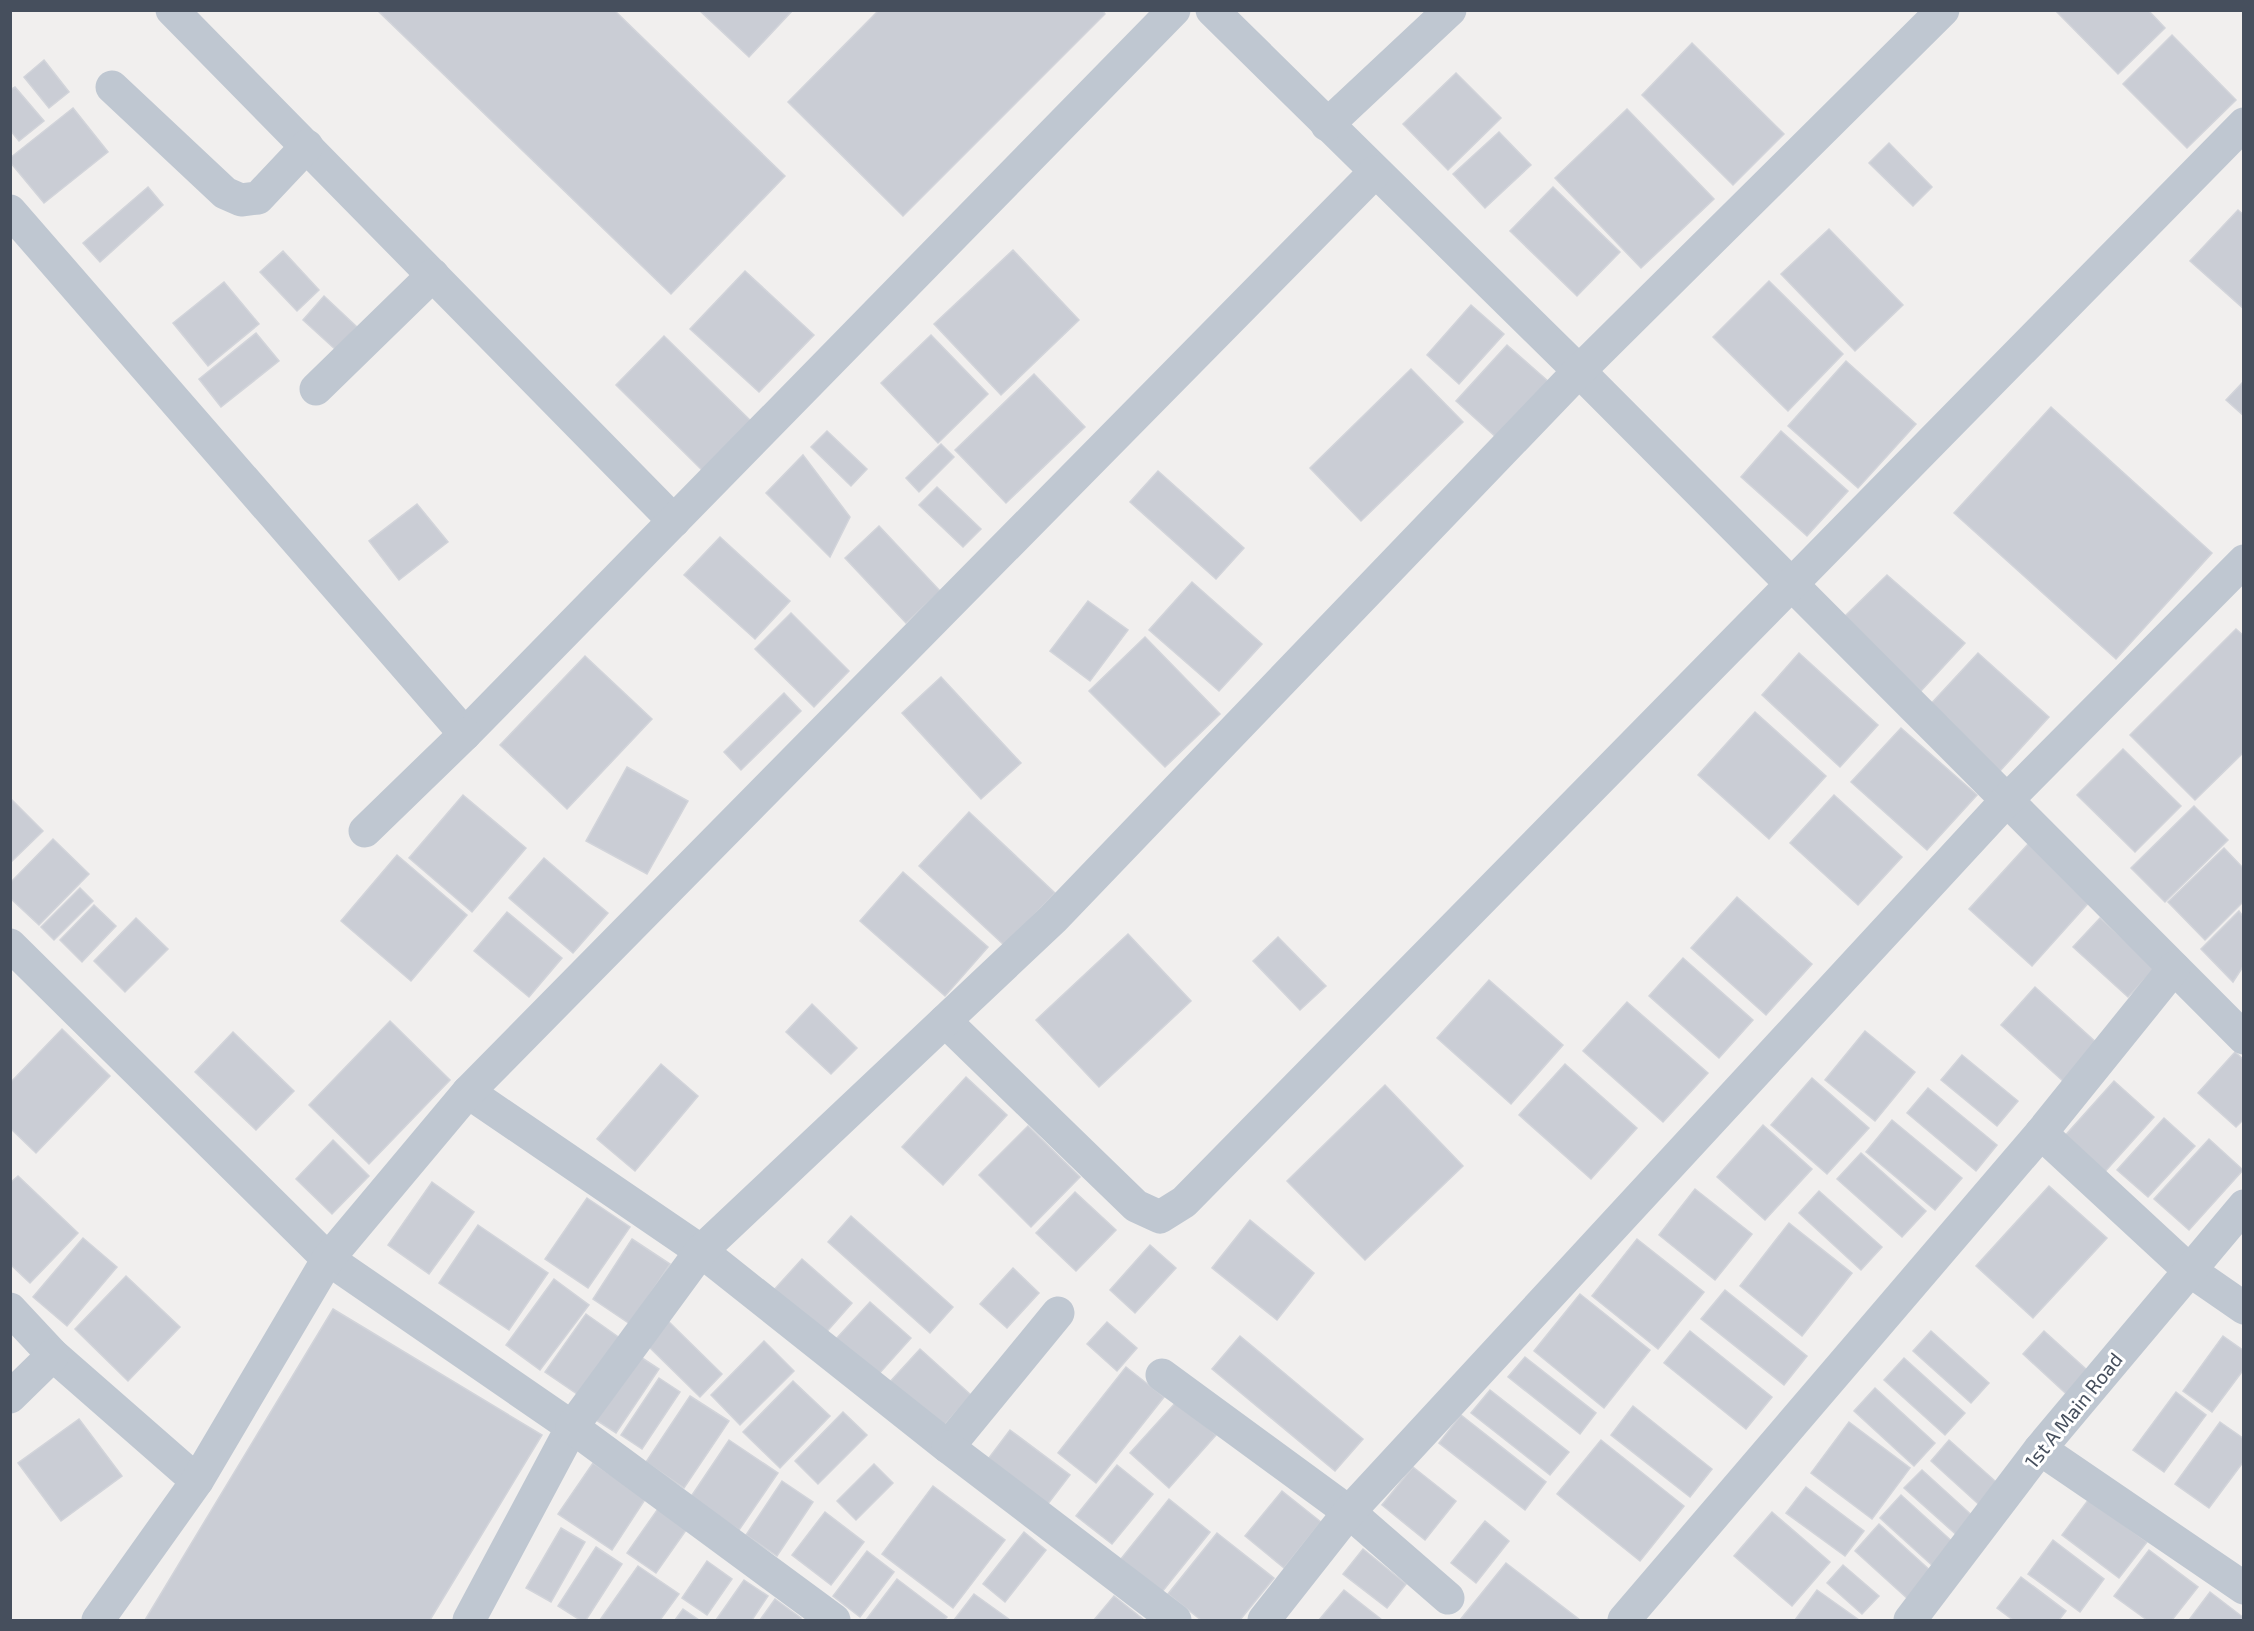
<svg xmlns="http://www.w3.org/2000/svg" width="2254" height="1631" viewBox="0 0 2254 1631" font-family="'Exo 2',sans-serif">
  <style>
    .building { fill: #cacdd5; stroke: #d2d4da; stroke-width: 1.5 }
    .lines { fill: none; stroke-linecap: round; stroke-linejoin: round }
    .minor { stroke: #bfc7d1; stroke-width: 33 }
    .labels { text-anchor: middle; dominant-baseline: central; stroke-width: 6; stroke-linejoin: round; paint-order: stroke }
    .street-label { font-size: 20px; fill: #464f5d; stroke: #fff }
  </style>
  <rect width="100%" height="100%" fill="#f1efee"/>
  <g class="building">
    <polygon points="377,10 614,10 785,176 671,294"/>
    <polygon points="699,10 793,10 749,57"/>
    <polygon points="879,10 1102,10 1105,14 903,216 788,102"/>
    <polygon points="2055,10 2148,10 2165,28 2118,74"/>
    <polygon points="2172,35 2236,100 2187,148 2123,84"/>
    <polygon points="1692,43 1784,134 1733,185 1642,95"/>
    <polygon points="44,60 69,92 49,108 24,77"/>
    <polygon points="1456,73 1501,118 1448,170 1403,124"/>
    <polygon points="15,87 44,121 19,141 10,130 10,90"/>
    <polygon points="73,108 108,152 44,203 10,162 10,158"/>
    <polygon points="1627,109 1714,199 1641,268 1555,178"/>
    <polygon points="1499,132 1531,165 1485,208 1453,174"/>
    <polygon points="1889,143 1932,187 1913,206 1869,163"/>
    <polygon points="148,187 163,205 100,262 83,243"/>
    <polygon points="1553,187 1620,252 1577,296 1510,231"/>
    <polygon points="2238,210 2244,215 2244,309 2190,261"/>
    <polygon points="1829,229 1903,305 1855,351 1781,274"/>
    <polygon points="1013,250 1079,320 1001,395 934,324"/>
    <polygon points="283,251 319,290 297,311 260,272"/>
    <polygon points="745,271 814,335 759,392 690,329"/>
    <polygon points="1769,281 1843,354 1788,411 1713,337"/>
    <polygon points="224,282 259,324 208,366 173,323"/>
    <polygon points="324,296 357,327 336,350 303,320"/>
    <polygon points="1471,305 1504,334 1459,384 1427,355"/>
    <polygon points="256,333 279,361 221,407 199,379"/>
    <polygon points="931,335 988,394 938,443 881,383"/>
    <polygon points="664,336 756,426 707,475 616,385"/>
    <polygon points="1507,345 1549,382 1498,439 1456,401"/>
    <polygon points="1846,361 1916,424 1858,488 1788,426"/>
    <polygon points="1411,369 1463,422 1361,521 1310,468"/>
    <polygon points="1034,374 1085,427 1006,503 955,450"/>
    <polygon points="2244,381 2244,416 2226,400"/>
    <polygon points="2051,407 2212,553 2116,659 1954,513"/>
    <polygon points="827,431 867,469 851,486 811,447"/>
    <polygon points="1781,431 1848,491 1807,536 1741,477"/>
    <polygon points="941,444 954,457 919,492 906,478"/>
    <polygon points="803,455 850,517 830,557 766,493"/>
    <polygon points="1158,471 1244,548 1216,579 1130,502"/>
    <polygon points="937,487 981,529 963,547 919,505"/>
    <polygon points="417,504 448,542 399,580 369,541"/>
    <polygon points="879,526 940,591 906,623 845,558"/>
    <polygon points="720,537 790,601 755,639 684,575"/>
    <polygon points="1887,575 1965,643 1921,691 1842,619"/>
    <polygon points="1192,582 1262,644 1219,691 1149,630"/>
    <polygon points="1088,601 1128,630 1090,681 1050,651"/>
    <polygon points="791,613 849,671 814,707 755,649"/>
    <polygon points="2236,629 2244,636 2244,752 2195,800 2130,735"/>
    <polygon points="1145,637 1220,714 1165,767 1089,691"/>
    <polygon points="1799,653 1878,725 1840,767 1762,695"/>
    <polygon points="1978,653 2049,717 2000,771 1928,707"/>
    <polygon points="585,656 652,719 567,809 500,745"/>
    <polygon points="941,677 1021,763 981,799 902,713"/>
    <polygon points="784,693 801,711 741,770 724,752"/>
    <polygon points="1755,712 1826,776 1769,839 1698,775"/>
    <polygon points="1901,728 1977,795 1927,850 1851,782"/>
    <polygon points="2123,749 2181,806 2135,852 2077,795"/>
    <polygon points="627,767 688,801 647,874 586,841"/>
    <polygon points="463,795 526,848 472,912 409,858"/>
    <polygon points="1834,795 1902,857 1858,905 1790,843"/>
    <polygon points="10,798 43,831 10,863"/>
    <polygon points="2194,806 2228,840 2165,902 2131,868"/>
    <polygon points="969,812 1055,893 1005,946 919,866"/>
    <polygon points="53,839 89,874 39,925 10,898 10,883"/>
    <polygon points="2029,843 2092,899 2032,966 1969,909"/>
    <polygon points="2224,848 2244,869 2244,901 2205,940 2168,902"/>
    <polygon points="397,855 467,915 411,981 341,921"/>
    <polygon points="544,858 608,913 573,953 509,898"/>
    <polygon points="903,872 988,947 945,996 860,921"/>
    <polygon points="80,888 93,901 54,940 41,927"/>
    <polygon points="1737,897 1812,964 1766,1015 1691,948"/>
    <polygon points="94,905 116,926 82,962 60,940"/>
    <polygon points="2239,911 2244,918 2244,965 2233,982 2201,949"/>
    <polygon points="507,912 562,958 529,997 474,951"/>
    <polygon points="136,918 168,949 125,992 94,961"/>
    <polygon points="2100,918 2155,968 2128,997 2073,947"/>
    <polygon points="1128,934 1191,1001 1099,1087 1036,1020"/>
    <polygon points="1278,937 1326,986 1300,1010 1253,961"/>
    <polygon points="1683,958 1753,1020 1719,1058 1649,996"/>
    <polygon points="1489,980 1563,1045 1511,1104 1437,1038"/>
    <polygon points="2035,987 2098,1044 2064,1082 2001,1025"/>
    <polygon points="1627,1002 1708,1073 1663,1122 1583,1051"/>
    <polygon points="812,1004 857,1048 831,1074 786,1032"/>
    <polygon points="390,1021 450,1080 369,1164 309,1105"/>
    <polygon points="62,1029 110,1076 36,1153 10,1128 10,1083"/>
    <polygon points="1865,1031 1915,1072 1875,1121 1825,1080"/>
    <polygon points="233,1032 294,1091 256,1130 195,1072"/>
    <polygon points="2235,1052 2244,1060 2244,1119 2236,1127 2198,1093"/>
    <polygon points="1962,1055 2018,1101 1997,1126 1941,1080"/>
    <polygon points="661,1064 698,1096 635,1171 597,1139"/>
    <polygon points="1565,1064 1637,1128 1591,1179 1519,1115"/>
    <polygon points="966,1077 1007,1115 943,1185 902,1147"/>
    <polygon points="1812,1078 1869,1128 1827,1174 1771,1125"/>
    <polygon points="2114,1081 2154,1117 2102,1175 2062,1139"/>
    <polygon points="1385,1085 1463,1166 1365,1260 1287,1181"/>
    <polygon points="1928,1088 1997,1145 1976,1171 1907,1113"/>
    <polygon points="2164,1118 2195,1146 2148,1197 2117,1170"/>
    <polygon points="1892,1120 1962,1178 1935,1210 1866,1152"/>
    <polygon points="1763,1125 1812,1169 1765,1220 1717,1177"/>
    <polygon points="1028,1126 1080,1177 1031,1227 979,1175"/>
    <polygon points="2209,1139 2243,1170 2189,1230 2154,1199"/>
    <polygon points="333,1140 369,1176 332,1214 296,1179"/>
    <polygon points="1861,1153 1926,1211 1902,1237 1837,1179"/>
    <polygon points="18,1176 78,1233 30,1283 10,1264 10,1183"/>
    <polygon points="432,1182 474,1212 429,1274 388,1245"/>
    <polygon points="2049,1186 2107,1238 2033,1318 1976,1266"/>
    <polygon points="1695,1189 1752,1234 1715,1280 1659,1235"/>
    <polygon points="1819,1191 1882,1247 1861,1270 1799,1213"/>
    <polygon points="1075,1192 1116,1230 1076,1271 1036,1233"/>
    <polygon points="587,1198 630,1227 588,1288 545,1259"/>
    <polygon points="851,1216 953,1307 930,1333 828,1242"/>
    <polygon points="1250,1220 1314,1273 1277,1320 1212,1268"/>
    <polygon points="1789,1223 1852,1273 1802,1336 1740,1286"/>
    <polygon points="478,1225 548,1273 509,1330 439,1283"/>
    <polygon points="83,1238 117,1267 67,1326 33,1297"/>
    <polygon points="632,1239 670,1264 630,1324 593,1299"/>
    <polygon points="1637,1239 1704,1292 1658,1349 1592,1296"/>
    <polygon points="1150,1245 1176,1268 1135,1313 1110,1290"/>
    <polygon points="802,1259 852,1303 823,1336 773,1291"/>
    <polygon points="1013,1268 1039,1293 1007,1328 980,1304"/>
    <polygon points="126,1276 180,1327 128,1381 75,1329"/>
    <polygon points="554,1279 589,1305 540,1370 506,1345"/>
    <polygon points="1725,1290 1807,1356 1784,1385 1701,1319"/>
    <polygon points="1580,1294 1650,1350 1604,1408 1534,1351"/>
    <polygon points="870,1302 911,1338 877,1376 836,1339"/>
    <polygon points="333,1309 542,1435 430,1620 145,1620"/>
    <polygon points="586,1314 621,1339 580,1396 545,1372"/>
    <polygon points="666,1319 722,1374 700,1397 644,1342"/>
    <polygon points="1107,1322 1137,1348 1117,1371 1087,1344"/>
    <polygon points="1690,1331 1772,1397 1746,1429 1664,1363"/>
    <polygon points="1931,1331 1989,1383 1971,1403 1913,1351"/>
    <polygon points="2044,1331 2097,1379 2075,1402 2023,1354"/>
    <polygon points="1240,1336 1363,1439 1335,1471 1212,1369"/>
    <polygon points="2223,1336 2244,1351 2244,1369 2212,1412 2183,1391"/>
    <polygon points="764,1341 794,1371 740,1425 711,1395"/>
    <polygon points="920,1349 971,1395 940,1430 888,1384"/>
    <polygon points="636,1354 659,1369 616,1433 593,1418"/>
    <polygon points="1525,1357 1596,1413 1580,1434 1508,1377"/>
    <polygon points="1904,1358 1965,1413 1945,1435 1884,1380"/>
    <polygon points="1126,1367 1164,1397 1096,1483 1058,1453"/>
    <polygon points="659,1378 680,1392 642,1449 621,1435"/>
    <polygon points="793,1381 830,1416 780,1468 743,1432"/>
    <polygon points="1875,1388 1935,1443 1914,1466 1854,1411"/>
    <polygon points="1490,1390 1569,1452 1550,1475 1471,1413"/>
    <polygon points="2176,1392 2206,1415 2164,1472 2133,1450"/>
    <polygon points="690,1396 729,1421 684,1488 646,1462"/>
    <polygon points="1177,1401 1216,1435 1169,1488 1130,1453"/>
    <polygon points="1633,1406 1712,1469 1690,1497 1611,1435"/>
    <polygon points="843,1412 867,1435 818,1484 795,1461"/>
    <polygon points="1461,1415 1546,1482 1525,1510 1439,1443"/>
    <polygon points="79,1419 122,1476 61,1521 18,1463"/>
    <polygon points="1849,1422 1910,1468 1872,1519 1811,1473"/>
    <polygon points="2220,1422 2244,1439 2244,1461 2209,1508 2175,1484"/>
    <polygon points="1010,1430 1070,1475 1041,1513 982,1467"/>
    <polygon points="729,1440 778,1473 739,1530 690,1498"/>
    <polygon points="1601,1440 1684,1506 1640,1561 1557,1494"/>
    <polygon points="1949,1440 2004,1489 1985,1510 1931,1461"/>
    <polygon points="593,1463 646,1498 612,1550 558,1514"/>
    <polygon points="874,1464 893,1483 856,1520 837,1501"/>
    <polygon points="1117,1465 1153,1494 1112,1544 1076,1516"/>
    <polygon points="1413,1467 1456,1501 1425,1540 1382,1505"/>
    <polygon points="1922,1470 1977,1520 1960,1538 1904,1488"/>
    <polygon points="782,1481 813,1502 777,1556 746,1535"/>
    <polygon points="933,1486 1005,1540 953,1608 882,1554"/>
    <polygon points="1806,1487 1864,1531 1845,1556 1786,1513"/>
    <polygon points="1282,1491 1321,1522 1284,1568 1245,1536"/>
    <polygon points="1901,1495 1956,1545 1935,1568 1880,1518"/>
    <polygon points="1169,1499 1210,1532 1162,1592 1121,1559"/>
    <polygon points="2089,1499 2147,1542 2119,1578 2062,1535"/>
    <polygon points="660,1506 689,1526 656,1573 627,1553"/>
    <polygon points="825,1512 864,1542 831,1585 792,1555"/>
    <polygon points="1772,1512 1830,1562 1792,1606 1734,1556"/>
    <polygon points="1485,1521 1509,1541 1476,1583 1451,1563"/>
    <polygon points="1879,1524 1933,1573 1909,1600 1855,1551"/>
    <polygon points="561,1528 585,1542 551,1602 526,1588"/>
    <polygon points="1024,1532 1046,1550 1005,1602 983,1584"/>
    <polygon points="1217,1533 1274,1578 1240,1620 1201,1620 1168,1594"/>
    <polygon points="2053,1540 2104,1579 2080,1612 2028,1574"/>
    <polygon points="596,1547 622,1564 586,1620 580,1620 558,1606"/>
    <polygon points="1363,1549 1406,1584 1387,1608 1343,1574"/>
    <polygon points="2149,1550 2198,1587 2172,1620 2147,1620 2114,1596"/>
    <polygon points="867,1551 894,1572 860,1617 833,1596"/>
    <polygon points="707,1561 732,1579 707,1615 682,1598"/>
    <polygon points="1506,1563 1580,1620 1460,1620"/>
    <polygon points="1843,1565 1879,1596 1862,1614 1827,1583"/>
    <polygon points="638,1566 679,1594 660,1620 600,1620"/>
    <polygon points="2021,1577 2066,1611 2059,1620 2013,1620 1997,1608"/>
    <polygon points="897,1579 947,1617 944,1620 866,1620"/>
    <polygon points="744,1580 768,1596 752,1620 716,1620"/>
    <polygon points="1344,1590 1382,1620 1319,1620"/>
    <polygon points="1817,1590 1859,1620 1795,1620"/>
    <polygon points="2210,1592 2244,1618 2244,1620 2189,1620"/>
    <polygon points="974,1594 1010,1620 954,1620"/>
    <polygon points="1114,1596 1144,1620 1094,1620"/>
    <polygon points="775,1599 801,1618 799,1620 760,1620"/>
    <polygon points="683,1609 699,1620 675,1620"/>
  </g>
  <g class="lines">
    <g class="minor">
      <polyline points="172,10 674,521"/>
      <polyline points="1212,10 1579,371 2244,1038"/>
      <polyline points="112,87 225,193 241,200 258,198 307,146"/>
      <polyline points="1327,125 1450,10"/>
      <polyline points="10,211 465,734 1174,10"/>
      <polyline points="316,389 433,275"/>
      <polyline points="365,831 465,734"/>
      <polyline points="10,945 328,1259 572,1427 469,1620"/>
      <polyline points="945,1021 1136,1206 1160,1217 1184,1202 2244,124"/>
      <polyline points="468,1092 701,1251 948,1447 1058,1313"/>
      <polyline points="2041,1133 2189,1270 2244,1308"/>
      <polyline points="10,1309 53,1355 197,1481"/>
      <polyline points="1162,1375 1349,1512 1448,1598"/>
      <polyline points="10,1397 53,1355"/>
      <polyline points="948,1447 1175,1620"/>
      <polyline points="2040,1449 2244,1588"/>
      <polyline points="98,1620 197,1481 328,1259 468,1092 1375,172"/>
      <polyline points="834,1620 572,1427 701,1251 1053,919 1579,371 1943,10"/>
      <polyline points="1264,1620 1349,1512 2006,801 2244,561"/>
      <polyline points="1624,1620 2041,1133 2174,968"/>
      <polyline points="1910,1620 2040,1449 2244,1206"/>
    </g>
  </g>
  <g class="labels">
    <g class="street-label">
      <text transform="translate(2073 1410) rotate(-51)">1st A Main Road</text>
    </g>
  </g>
  <rect width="2254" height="1631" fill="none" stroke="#464f5d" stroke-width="24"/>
</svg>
